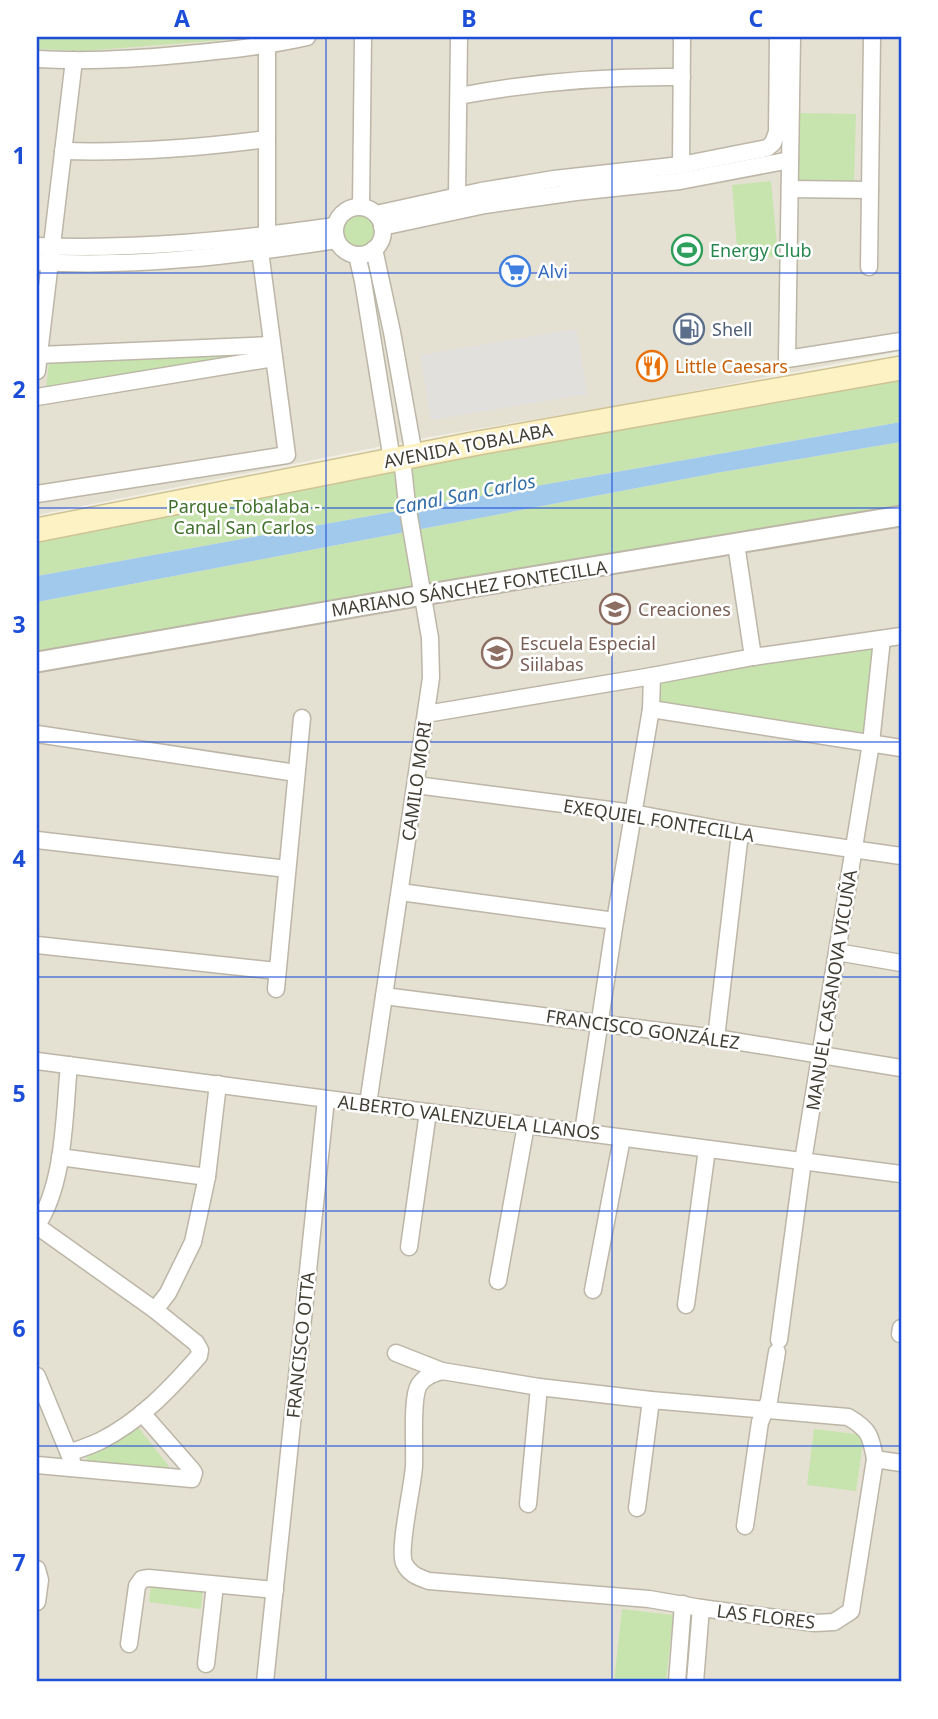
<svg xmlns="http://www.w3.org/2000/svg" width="938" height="1719" viewBox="0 0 938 1719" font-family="'Noto Sans',sans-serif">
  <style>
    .residential { fill: #e4e0d2 }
    .green { fill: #c8e4ae }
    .parking { fill: #e1e0dc }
    .water { fill: #a1c9ec }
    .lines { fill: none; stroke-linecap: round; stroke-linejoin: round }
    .minor-casing { stroke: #bcb6a7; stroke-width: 19 }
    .tertiary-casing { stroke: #bcb6a7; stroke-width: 23 }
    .secondary-casing { stroke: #cfc395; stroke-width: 26 }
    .minor { stroke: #fff; stroke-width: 16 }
    .tertiary { stroke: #fff; stroke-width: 19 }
    .secondary { stroke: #fcf2c3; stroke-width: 23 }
    .grid { fill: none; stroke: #1d4ed8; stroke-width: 2; stroke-opacity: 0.55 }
    .labels { text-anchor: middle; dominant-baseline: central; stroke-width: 5; stroke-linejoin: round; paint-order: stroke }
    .leisure-label { font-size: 18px; fill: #27864d; stroke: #fff; text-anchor: start }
    .shop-label { font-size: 18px; fill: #366cbe; stroke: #fff; text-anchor: start }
    .service-label { font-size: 18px; fill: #4e5e75; stroke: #fff; text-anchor: start }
    .food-label { font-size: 18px; fill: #c56008; stroke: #fff; text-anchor: start }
    .street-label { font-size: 18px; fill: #423e34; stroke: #fff }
    .park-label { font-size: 18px; fill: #41702b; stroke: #fff }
    .education-label { font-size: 18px; fill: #785e54; stroke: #fff; text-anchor: start }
    .water-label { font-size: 19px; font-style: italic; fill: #336fa8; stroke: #fff }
    .neatline { fill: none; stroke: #1d4ed8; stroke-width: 2.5 }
    .grid-label { font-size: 23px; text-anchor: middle; font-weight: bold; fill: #1d4ed8 }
  </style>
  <rect width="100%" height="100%" fill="#f1eee3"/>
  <g class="residential">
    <polygon points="37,37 901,37 901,351 627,404 423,438 37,515"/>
    <polygon points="901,510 901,1682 37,1682 37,658"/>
  </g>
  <g class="green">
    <polygon points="37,37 262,37 83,51 37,49"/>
    <polygon points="799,113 856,114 854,185 797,184"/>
    <polygon points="771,181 778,256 738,260 732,185"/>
    <circle cx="359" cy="232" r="17"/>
    <polygon points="266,352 46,390 49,362"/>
    <polygon points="901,379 901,422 536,486 37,576 37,532 300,484 800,399"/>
    <polygon points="901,442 901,510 37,658 37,602 716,473"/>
    <polygon points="882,639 871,743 651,709 652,676"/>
    <polygon points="138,1427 170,1468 88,1462 85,1453"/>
    <polygon points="814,1429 864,1435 856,1491 807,1485"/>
    <polygon points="151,1585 203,1591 201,1609 149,1602"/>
    <polygon points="622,1609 673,1615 666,1682 614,1682"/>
  </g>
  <polygon class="parking" points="576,329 588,394 431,420 420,355"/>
  <polygon class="water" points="901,422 901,442 716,473 37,602 37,576 536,486"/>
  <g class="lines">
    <g class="minor-casing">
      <g id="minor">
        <polyline points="792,37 787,359 901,341"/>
        <path d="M37,59C87,62 138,59 188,54C228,50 268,46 307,37"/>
        <path d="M459,96C533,82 606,76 682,77"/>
        <path d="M63,151C132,153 199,148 267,139"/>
        <polyline points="681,165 682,37"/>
        <polyline points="790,189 870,190"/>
        <polyline points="457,195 459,37"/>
        <polyline points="361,206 363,37"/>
        <circle cx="359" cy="231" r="24"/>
        <polyline points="376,214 481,191 554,179 681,165 767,148 773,143 777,132 778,37"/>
        <polyline points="382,227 485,205 576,192 680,181 790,160"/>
        <path d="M37,246C137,250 236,240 335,226"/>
        <polyline points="374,249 392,332 414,455"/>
        <polyline points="357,255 363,281 392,460"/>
        <path d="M37,262C135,268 240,255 336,240"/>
        <polyline points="869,267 872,37"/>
        <polyline points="39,355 272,345"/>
        <polyline points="37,371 74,60"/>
        <polyline points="37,397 274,358"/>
        <polyline points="37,494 287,455 260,251 267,235 267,44"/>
        <polyline points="736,544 753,657"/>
        <polyline points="651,709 901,748"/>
        <polyline points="426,714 652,676 753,657 901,636"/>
        <polyline points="37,734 296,773"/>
        <polyline points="416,785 633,813 740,833 901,856"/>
        <polyline points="37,840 287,869"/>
        <polyline points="400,892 615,921"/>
        <polyline points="37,945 277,971"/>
        <polyline points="837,952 901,963"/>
        <polyline points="276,989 302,718"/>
        <polyline points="384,996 716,1038 901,1068"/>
        <polyline points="716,1038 740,833"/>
        <polyline points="37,1061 901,1174"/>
        <polyline points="368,1104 431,678 430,638 407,504 402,458"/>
        <polyline points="583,1132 615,921 651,709 652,676"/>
        <polyline points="60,1157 207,1177"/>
        <path d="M37,1225C65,1183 64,1115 69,1065"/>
        <path d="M37,1226L155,1310L196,1343L200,1350L199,1356C170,1389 140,1421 100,1441C90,1446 79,1449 69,1453"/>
        <polyline points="409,1247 428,1112"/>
        <polyline points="498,1281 526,1125"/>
        <polyline points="593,1290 622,1138"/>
        <polyline points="686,1305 707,1149"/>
        <polyline points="155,1310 168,1293 193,1242 207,1177 218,1084"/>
        <polyline points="900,1334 901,1328"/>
        <polyline points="779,1340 803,1161 871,743 882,639"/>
        <polyline points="396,1353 442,1371"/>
        <path d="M442,1371L539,1387L651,1400L848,1417C869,1429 871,1436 875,1459L851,1611L834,1622L815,1623L701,1608L649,1599L429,1581C418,1577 409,1574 404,1563C398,1548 413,1486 414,1466C415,1448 411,1398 419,1385C425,1376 433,1374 442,1371Z"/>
        <polyline points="37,1376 72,1461"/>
        <polyline points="875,1459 901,1463"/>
        <polyline points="37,1465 192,1479 194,1473 192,1470 142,1413"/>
        <polyline points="528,1504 539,1387"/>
        <polyline points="637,1508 651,1400"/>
        <polyline points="745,1526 760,1422 769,1401 777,1352"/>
        <polyline points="37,1569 40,1580 37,1602"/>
        <polyline points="129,1644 137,1586 142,1579 149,1578 275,1590"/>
        <polyline points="206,1664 215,1585"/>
        <polyline points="265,1682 326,1099"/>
        <polyline points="677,1682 683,1604"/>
        <polyline points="695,1682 701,1608"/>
      </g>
    </g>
    <g class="tertiary-casing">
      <polyline id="tertiary" points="37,662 423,595 901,516"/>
    </g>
    <g class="secondary-casing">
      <polyline id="secondary" points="37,530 478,443 901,368"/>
    </g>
    <use href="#minor" class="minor"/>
    <use href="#tertiary" class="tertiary"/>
    <use href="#secondary" class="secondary"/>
  </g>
  <path class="grid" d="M326,37V1682M612,37V1682M37,273H901M37,508H901M37,742H901M37,977H901M37,1211H901M37,1446H901"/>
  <defs>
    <g id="stadium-ring" transform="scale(1.575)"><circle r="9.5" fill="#fff" stroke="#2e9e5b" stroke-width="1.5"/><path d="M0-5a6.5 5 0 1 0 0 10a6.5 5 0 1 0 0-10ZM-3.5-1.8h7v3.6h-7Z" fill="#2e9e5b"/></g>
    <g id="supermarket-ring" transform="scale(1.575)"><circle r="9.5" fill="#fff" stroke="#3f7fe0" stroke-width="1.5"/><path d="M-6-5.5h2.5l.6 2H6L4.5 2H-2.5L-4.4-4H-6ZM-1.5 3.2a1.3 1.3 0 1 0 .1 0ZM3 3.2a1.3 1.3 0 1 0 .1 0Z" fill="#3f7fe0"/></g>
    <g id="fuel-ring" transform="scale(1.575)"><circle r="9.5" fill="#fff" stroke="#5c6f8a" stroke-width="1.5"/><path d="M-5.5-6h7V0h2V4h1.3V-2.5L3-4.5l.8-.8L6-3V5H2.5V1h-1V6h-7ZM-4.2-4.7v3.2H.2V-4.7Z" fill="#5c6f8a"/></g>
    <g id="restaurant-ring" transform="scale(1.575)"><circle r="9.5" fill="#fff" stroke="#e8710a" stroke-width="1.5"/><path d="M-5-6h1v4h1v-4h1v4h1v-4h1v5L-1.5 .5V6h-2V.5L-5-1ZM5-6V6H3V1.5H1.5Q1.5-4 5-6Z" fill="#e8710a"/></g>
    <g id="school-ring" transform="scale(1.575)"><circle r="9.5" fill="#fff" stroke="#8d6e63" stroke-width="1.5"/><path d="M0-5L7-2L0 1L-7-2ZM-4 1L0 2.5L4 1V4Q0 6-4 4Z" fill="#8d6e63"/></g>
  </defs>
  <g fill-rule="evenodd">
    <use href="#stadium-ring" x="687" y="250"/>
    <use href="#supermarket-ring" x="515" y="271"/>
    <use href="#fuel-ring" x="689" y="329"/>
    <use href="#restaurant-ring" x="652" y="366"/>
    <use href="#school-ring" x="615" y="609"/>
    <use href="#school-ring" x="497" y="653"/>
  </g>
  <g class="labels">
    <g class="leisure-label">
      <text x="710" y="250">Energy Club</text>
    </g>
    <g class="shop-label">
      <text x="538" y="271">Alvi</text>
    </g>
    <g class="service-label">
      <text x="712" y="329">Shell</text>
    </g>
    <g class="food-label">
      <text x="675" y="366">Little Caesars</text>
    </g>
    <g class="street-label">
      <text transform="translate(468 445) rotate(-11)">AVENIDA TOBALABA</text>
      <text transform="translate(469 588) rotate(-9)">MARIANO SÁNCHEZ FONTECILLA</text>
      <text transform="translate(416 781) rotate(-82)">CAMILO MORI</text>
      <text transform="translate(659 820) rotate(9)">EXEQUIEL FONTECILLA</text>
      <text transform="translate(831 990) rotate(-81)">MANUEL CASANOVA VICUÑA</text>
      <text transform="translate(643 1029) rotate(8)">FRANCISCO GONZÁLEZ</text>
      <text transform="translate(469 1117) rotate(7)">ALBERTO VALENZUELA LLANOS</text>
      <text transform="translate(300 1345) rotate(-84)">FRANCISCO OTTA</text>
      <text transform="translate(766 1616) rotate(7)">LAS FLORES</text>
    </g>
    <g class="park-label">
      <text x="244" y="506">Parque Tobalaba -<tspan x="244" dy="21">Canal San Carlos</tspan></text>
    </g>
    <g class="education-label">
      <text x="638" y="609">Creaciones</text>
      <text x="520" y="643">Escuela Especial<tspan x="520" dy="21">Siilabas</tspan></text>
    </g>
    <g class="water-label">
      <text transform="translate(465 494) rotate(-11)">Canal San Carlos</text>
    </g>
  </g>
  <rect width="938" height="1719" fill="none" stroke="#ffffff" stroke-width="77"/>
  <rect x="38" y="38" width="862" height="1642" class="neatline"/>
  <g class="grid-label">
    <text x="182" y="27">A</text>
    <text x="469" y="27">B</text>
    <text x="756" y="27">C</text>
    <text x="19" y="164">1</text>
    <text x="19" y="398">2</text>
    <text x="19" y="633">3</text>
    <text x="19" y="867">4</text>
    <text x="19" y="1102">5</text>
    <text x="19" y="1337">6</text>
    <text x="19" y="1571">7</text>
  </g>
</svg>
